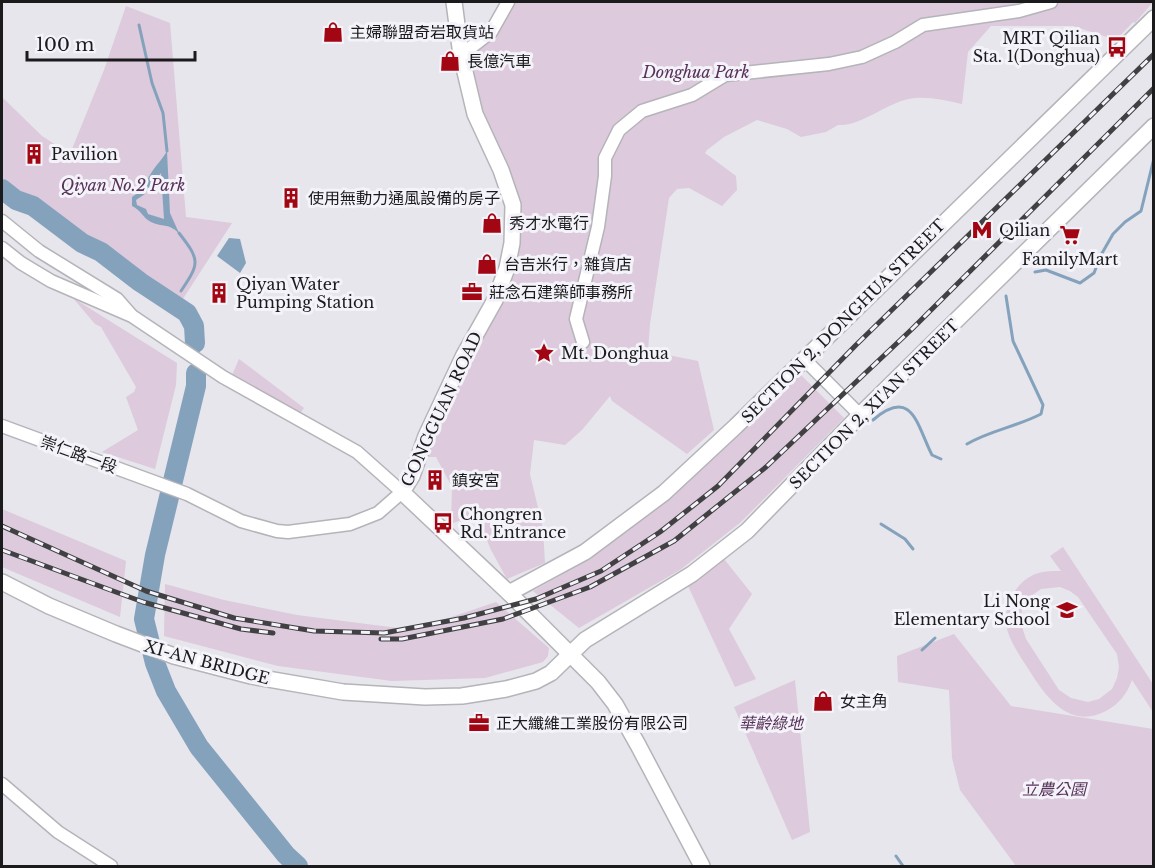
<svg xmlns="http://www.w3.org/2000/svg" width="1155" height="868" viewBox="0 0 1155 868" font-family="'Libre Baskerville','Noto Sans TC',serif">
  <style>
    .green { fill: #ddcadc; fill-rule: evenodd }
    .water { fill: #85a2bd; fill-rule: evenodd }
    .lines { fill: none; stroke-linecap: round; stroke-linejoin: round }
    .stream { stroke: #85a2bd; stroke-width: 3 }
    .river { stroke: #85a2bd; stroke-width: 20 }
    .minor-casing { stroke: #b4b4b9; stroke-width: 15 }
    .tertiary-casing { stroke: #b4b4b9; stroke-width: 18 }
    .minor { stroke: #fff; stroke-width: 12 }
    .tertiary { stroke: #fff; stroke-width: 15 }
    .rail-casing { stroke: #414144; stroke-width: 5 }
    .rail { stroke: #f3f3f9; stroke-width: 3; stroke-dasharray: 9; stroke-linecap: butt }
    .labels { text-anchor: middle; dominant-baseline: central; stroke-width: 6; stroke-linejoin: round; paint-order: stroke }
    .poi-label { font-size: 16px; fill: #1b1b1d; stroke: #f3f3f9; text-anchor: start }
    .park-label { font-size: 16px; font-style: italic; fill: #583158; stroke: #f3f3f9 }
    .street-label { font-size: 16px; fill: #1b1b1d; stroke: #f3f3f9 }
  </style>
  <rect width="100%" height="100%" fill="#e6e6ec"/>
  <g class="green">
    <path d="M503,2H1153L1135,23L1133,22L1116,40L1073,26H991L968,52L962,104C948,101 931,97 916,98C890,99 862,127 838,125L826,132L801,137L787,129L757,120L724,137L707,150L705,153L736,176L737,190L722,206L689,188L677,189L669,198L650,324L648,351L698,361L714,430L687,454L612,401L610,396L582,430L565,445L534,440L530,474L543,529L545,563L507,579L491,550L476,514L451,524L452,487L436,457H424L507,281L522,222L505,166L478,109L466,62L469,45L487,33Z"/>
    <path d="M126,6L170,23L186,217L232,223L179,305L41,200C26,194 13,189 2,177V97L42,136L70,154L104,70Z"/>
    <polygon points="73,298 177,363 176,385 155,469 102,452 138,430 126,397 134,392 136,387 101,327 95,324"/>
    <polygon points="239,359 304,408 299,415 232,375"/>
    <polygon points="800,374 844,418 741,522 680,570 579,628 533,591 589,560 667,501 724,449"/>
    <polygon points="2,509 126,561 120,617 2,567"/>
    <path d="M1063,547L1153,684V712L1132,680C1127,694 1119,704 1106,711C1069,730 1046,697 1029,670C1021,657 1011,644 1007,629C1002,609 1014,584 1033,575C1041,571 1052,571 1061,571L1050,556ZM1060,587L1070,591L1078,597L1117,654L1119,667L1117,678L1112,689L1099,699L1088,702L1071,698L1059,690L1026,639L1021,624L1022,608L1031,596L1041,589Z"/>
    <polygon points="724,559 752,594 729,629 756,679 735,687 688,586"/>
    <polygon points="165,584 224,600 297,615 413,630 496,602 549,648 548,656 543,662 485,678 392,681 278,666 164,636"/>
    <polygon points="954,634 1011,706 1153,729 1153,866 1016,866 960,790 952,758 949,690 898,682 897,656"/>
    <polygon points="795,680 810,832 792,840 734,707"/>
  </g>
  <g class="water">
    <path d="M167,151L170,213L179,233C166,222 164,228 151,222C143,218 141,210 132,206V197C142,191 144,184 150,175C155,166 162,160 167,151ZM161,173L164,219L148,214L146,209L137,205L136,200L145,194Z"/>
    <polygon points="229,238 240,239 246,263 240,273 217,256"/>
  </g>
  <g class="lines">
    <g class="stream">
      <polyline points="139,25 152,83 163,113 167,151"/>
      <path d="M179,233C200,260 200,263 181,291"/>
      <polyline points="1035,272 1046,270 1080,283 1094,273 1101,255 1113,234 1125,222 1141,211 1154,158"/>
      <path d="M873,420C913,386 917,426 932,455L941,459"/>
      <path d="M967,444C991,430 1016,427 1041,414L1043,405L1013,341L1006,296"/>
      <polyline points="881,524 905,539 913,549"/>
      <polyline points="922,650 935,638"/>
      <polyline points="896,856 903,866"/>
    </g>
    <g class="river">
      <polyline points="2,189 16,200 33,206 82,243 101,252 140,282 187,313 194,326 195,343"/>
      <polyline points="196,373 196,386 155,555 144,619 155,663 166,691 199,747 286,855 298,866"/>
    </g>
    <g class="minor-casing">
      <g id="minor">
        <polyline points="461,55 491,32 508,2"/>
        <polyline points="2,221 39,251 117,299 131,315"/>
        <polyline points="2,248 21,263 51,281 132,316 223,377 357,452 402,492 378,513 350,524 288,532 277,531 241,521 187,494 2,426"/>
        <polyline points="583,342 576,319 598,227 605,176 605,158 619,130 642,111 692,95 725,75 829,64 862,57 895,42 923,25 1019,11 1051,2"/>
        <polyline points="804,359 860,415"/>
        <polyline points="2,784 58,832 111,866"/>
      </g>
    </g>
    <g class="tertiary-casing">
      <g id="tertiary">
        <polyline points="454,2 461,55 475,114 501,170 513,205 512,243 507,268 495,300 463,357 426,436 412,476 402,492 509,593 598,682 615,704 638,745 702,866"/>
        <polyline points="2,582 49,606 116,634 174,656 251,676 343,692 425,697 462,696 506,689 536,681 551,673 585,640 692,574 747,531 867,408 1154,126"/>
        <polyline points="509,593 585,552 664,493 736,426 1154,18"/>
      </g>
    </g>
    <use href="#minor" class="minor"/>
    <use href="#tertiary" class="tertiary"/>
    <g class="rail-casing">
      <g id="rail">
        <polyline points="2,526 146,591 234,618 314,631 384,633 464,618 536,599 601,571 660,532 718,486 856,345 1154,54"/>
        <polyline points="2,550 143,602 241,629 273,633"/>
        <polyline points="381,639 402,639 503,619 590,587 674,541 766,467 912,329 1154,88"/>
      </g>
    </g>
    <use href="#rail" class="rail"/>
  </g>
  <defs>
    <g id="shop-bare" transform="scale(1.62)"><path d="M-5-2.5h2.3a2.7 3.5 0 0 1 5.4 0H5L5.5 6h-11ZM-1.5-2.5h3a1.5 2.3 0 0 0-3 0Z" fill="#a20612" stroke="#f3f3f9" stroke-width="2.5" paint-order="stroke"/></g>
    <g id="bus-bare" transform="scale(1.62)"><path d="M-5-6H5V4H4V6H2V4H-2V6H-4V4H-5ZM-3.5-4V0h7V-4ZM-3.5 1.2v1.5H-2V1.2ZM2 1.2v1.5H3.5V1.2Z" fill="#a20612" stroke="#f3f3f9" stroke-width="2.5" paint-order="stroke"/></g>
    <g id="building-bare" transform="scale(1.62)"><path d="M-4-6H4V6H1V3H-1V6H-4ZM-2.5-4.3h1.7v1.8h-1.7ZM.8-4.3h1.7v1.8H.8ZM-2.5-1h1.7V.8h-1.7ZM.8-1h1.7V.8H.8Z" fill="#a20612" stroke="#f3f3f9" stroke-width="2.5" paint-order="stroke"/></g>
    <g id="metro-bare" transform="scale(1.62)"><path d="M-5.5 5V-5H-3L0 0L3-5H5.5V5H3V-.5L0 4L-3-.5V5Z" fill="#a20612" stroke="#f3f3f9" stroke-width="2.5" paint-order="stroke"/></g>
    <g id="supermarket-bare" transform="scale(1.62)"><path d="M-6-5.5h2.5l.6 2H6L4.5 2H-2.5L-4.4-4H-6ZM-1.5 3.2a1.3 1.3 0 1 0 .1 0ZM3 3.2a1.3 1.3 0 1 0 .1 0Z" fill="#a20612" stroke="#f3f3f9" stroke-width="2.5" paint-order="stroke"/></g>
    <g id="office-bare" transform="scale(1.62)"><path d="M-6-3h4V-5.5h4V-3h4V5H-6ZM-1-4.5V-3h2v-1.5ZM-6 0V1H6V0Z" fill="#a20612" stroke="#f3f3f9" stroke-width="2.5" paint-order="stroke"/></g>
    <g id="sight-bare" transform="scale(1.62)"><path d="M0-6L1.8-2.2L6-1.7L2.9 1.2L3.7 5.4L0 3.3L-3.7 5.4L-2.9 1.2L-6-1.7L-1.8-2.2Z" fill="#a20612" stroke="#f3f3f9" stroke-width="2.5" paint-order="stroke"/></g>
    <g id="school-bare" transform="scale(1.62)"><path d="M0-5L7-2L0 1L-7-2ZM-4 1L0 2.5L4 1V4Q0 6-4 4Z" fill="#a20612" stroke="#f3f3f9" stroke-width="2.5" paint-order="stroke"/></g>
  </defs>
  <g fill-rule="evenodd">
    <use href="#shop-bare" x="333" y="32"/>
    <use href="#bus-bare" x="1117" y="47"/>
    <use href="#shop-bare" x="450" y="61"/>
    <use href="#building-bare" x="34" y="154"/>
    <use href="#building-bare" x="291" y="198"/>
    <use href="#shop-bare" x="492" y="223"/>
    <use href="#metro-bare" x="982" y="230"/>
    <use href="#supermarket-bare" x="1070" y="235"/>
    <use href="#shop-bare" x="487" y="264"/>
    <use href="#office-bare" x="472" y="292"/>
    <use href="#building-bare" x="219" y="293"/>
    <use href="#sight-bare" x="544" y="353"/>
    <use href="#building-bare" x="435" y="480"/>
    <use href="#bus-bare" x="443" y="523"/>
    <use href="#school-bare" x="1067" y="610"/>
    <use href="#shop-bare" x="823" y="701"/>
    <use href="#office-bare" x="479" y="723"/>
  </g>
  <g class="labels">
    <g class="poi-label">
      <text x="350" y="32">主婦聯盟奇岩取貨站</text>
      <text x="1100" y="38" text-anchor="end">MRT Qilian<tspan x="1100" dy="18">Sta. 1(Donghua)</tspan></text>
      <text x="467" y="61">長億汽車</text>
      <text x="51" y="154">Pavilion</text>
      <text x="308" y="198">使用無動力通風設備的房子</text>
      <text x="509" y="223">秀才水電行</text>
      <text x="999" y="230">Qilian</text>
      <text x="1070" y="259" text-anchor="middle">FamilyMart</text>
      <text x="504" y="264">台吉米行，雜貨店</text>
      <text x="236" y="284">Qiyan Water<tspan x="236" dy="18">Pumping Station</tspan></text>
      <text x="489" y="292">莊念石建築師事務所</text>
      <text x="561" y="353">Mt. Donghua</text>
      <text x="452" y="480">鎮安宮</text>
      <text x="460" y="514">Chongren<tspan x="460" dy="18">Rd. Entrance</tspan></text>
      <text x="1050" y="601" text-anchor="end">Li Nong<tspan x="1050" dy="18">Elementary School</tspan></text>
      <text x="840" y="701">女主角</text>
      <text x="496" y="723">正大纖維工業股份有限公司</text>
    </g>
    <g class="park-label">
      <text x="696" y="72">Donghua Park</text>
      <text x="123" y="185">Qiyan No.2 Park</text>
      <text x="771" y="723">華齡綠地</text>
      <text x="1054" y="789">立農公園</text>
    </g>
    <g class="street-label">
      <text transform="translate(843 321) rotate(-45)">SECTION 2, DONGHUA STREET</text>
      <text transform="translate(874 404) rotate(-45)">SECTION 2, XI'AN STREET</text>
      <text transform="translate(441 409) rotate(-65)">GONGGUAN ROAD</text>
      <text transform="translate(79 454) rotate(20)">崇仁路一段</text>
      <text transform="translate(207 662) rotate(15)">XI-AN BRIDGE</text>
    </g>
  </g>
  <rect width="1155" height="868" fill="none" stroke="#1b1b1d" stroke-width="6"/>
  <path d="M27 51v9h168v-9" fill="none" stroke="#1b1b1d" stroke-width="3"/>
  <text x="36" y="51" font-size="18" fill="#1b1b1d" stroke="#f3f3f9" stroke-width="4.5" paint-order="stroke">100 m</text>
</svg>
